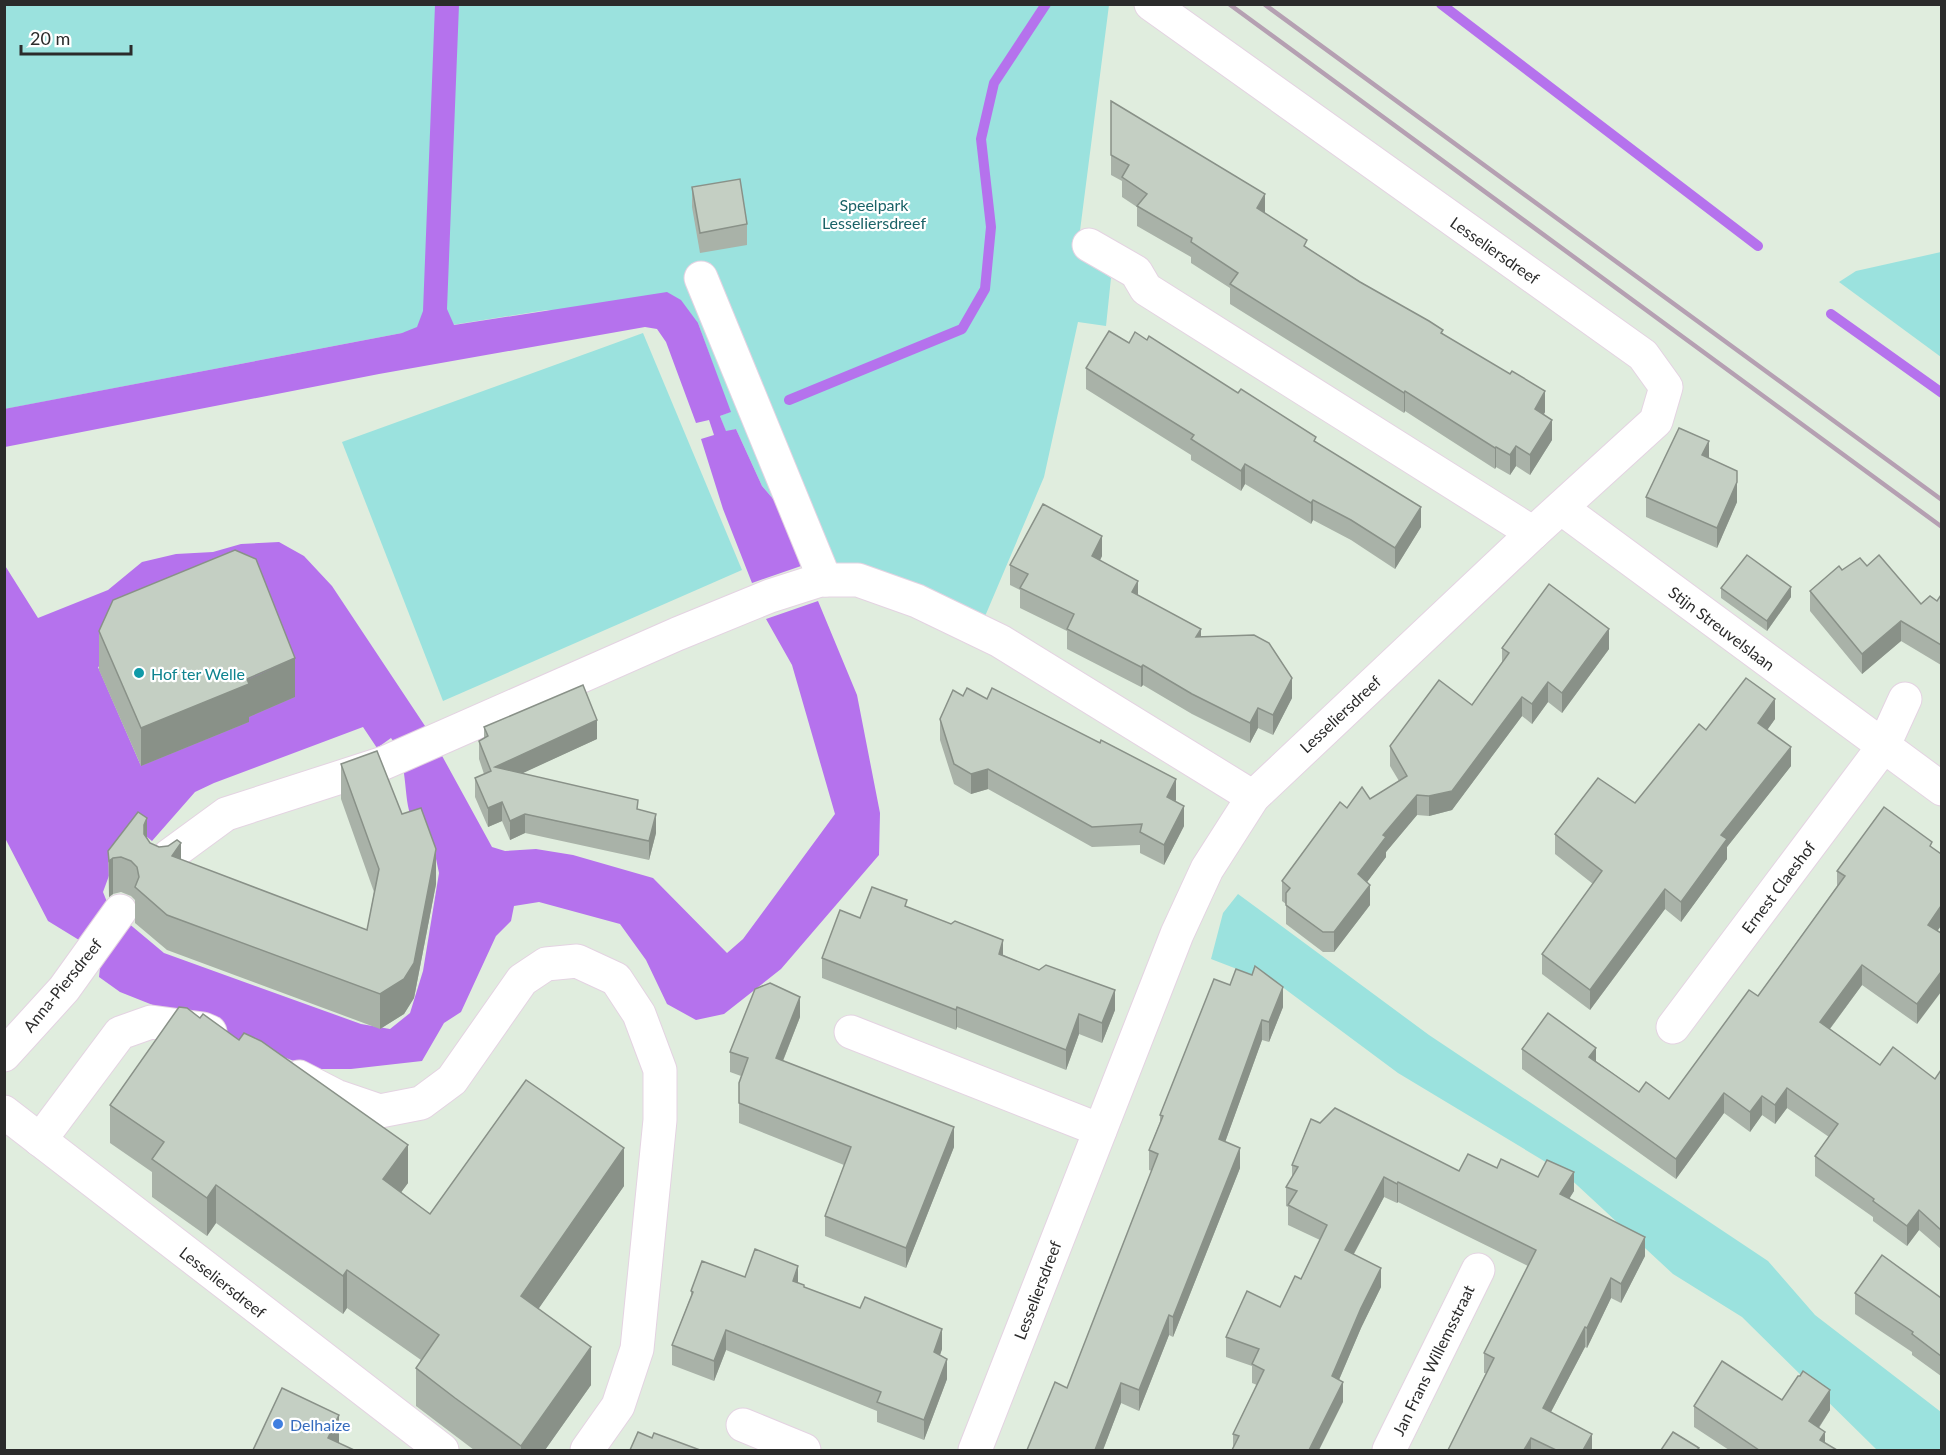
<svg xmlns="http://www.w3.org/2000/svg" width="1946" height="1455" viewBox="0 0 1946 1455" font-family="Lato,sans-serif">
  <style>
    .green { fill: #9be2de }
    .water { fill: #b572ed; fill-rule: evenodd }
    .lines { fill: none; stroke-linecap: round; stroke-linejoin: round }
    .stream { stroke: #b572ed; stroke-width: 10 }
    .minor-casing { stroke: #e4d3e2; stroke-width: 35 }
    .minor { stroke: #fff; stroke-width: 33 }
    .rail { stroke: #b5a0b2; stroke-width: 4.5 }
    .wall { fill: #a9b2a8 }
    .shaded-wall { fill: #899188 }
    .building { fill: #c4cfc3; stroke: #899188; stroke-width: 1.5 }
    .culture-dot { fill: #0f9aa8; stroke: #fff; stroke-width: 2 }
    .shop-dot { fill: #3f7fe0; stroke: #fff; stroke-width: 2 }
    .labels { text-anchor: middle; dominant-baseline: central; stroke-width: 4.5; stroke-linejoin: round; paint-order: stroke }
    .park-label { font-size: 16px; fill: #1b6368; stroke: #fff }
    .street-label { font-size: 16px; fill: #2b2b2b; stroke: #fff }
    .culture-label { font-size: 16px; fill: #0d838f; stroke: #fff; text-anchor: start }
    .shop-label { font-size: 16px; fill: #366cbe; stroke: #fff; text-anchor: start }
  </style>
  <rect width="100%" height="100%" fill="#e0edde"/>
  <g class="green">
    <polygon points="4,5 1109,5 1077,254 1111,278 1106,326 1078,322 1044,477 983,621 817,569 786,514 762,486 736,429 726,432 720,416 730,412 698,323 547,310 402,333 5,409"/>
    <polygon points="1941,252 1941,357 1839,282 1856,271"/>
    <polygon points="643,333 742,570 443,701 342,442"/>
    <polygon points="1238,894 1429,1035 1768,1261 1815,1315 1941,1412 1941,1450 1877,1450 1742,1317 1673,1274 1564,1173 1398,1073 1281,986 1211,959 1223,913"/>
  </g>
  <g class="water">
    <polygon points="435,5 459,5 447,309 454,325 667,292 681,300 698,323 731,412 720,416 726,431 736,429 762,486 786,514 804,565 752,583 723,509 701,439 714,435 709,420 696,423 666,342 657,329 645,327 379,374 5,447 4,409 402,333 417,327 423,311"/>
    <path d="M279,542L304,556L332,586L429,732L492,847L505,851L536,849L573,855L653,878L727,953L743,939L835,814L792,665L766,619L818,601L857,695L880,813L879,855L781,969L724,1014L696,1020L667,1004L646,960L620,924L539,902L514,906L511,921L496,936L461,1012L444,1023L422,1061L351,1069H314L120,992L99,977L101,959L79,940L48,921L5,838L4,564L38,618L108,590L142,562L176,554L213,552L241,544ZM110,662L141,766L98,667ZM363,727L377,748L391,738C406,757 404,784 408,806C410,817 414,828 418,838L432,840L439,873L423,971L410,1013L390,1029L361,1024L164,953L109,907L103,892L110,873L142,833L152,841L195,792L214,783Z"/>
  </g>
  <g class="lines">
    <g class="stream">
      <polyline points="1441,4 1758,246"/>
      <polyline points="1831,314 1942,393"/>
      <polyline points="789,400 962,329 985,289 991,227 981,139 994,83 1046,4"/>
    </g>
    <g class="minor-casing">
      <g id="minor">
        <polyline points="1089,245 1136,272 1146,289 1533,533"/>
        <polyline points="701,278 825,580"/>
        <polyline points="1561,508 1942,789"/>
        <polyline points="162,864 170,855 226,814 384,763 677,634 770,596 820,580 858,580 917,601 1000,641 1253,797"/>
        <polyline points="1673,1027 1883,747 1905,699"/>
        <polyline points="851,1032 1100,1130"/>
        <polyline points="4,1055 64,989 120,911"/>
        <polyline points="299,1077 336,1096 380,1111 421,1103 452,1080 522,980 546,964 577,961 616,979 639,1014 660,1070 660,1120 637,1349 618,1406 587,1450"/>
        <polyline points="4,1112 442,1450"/>
        <polyline points="40,1140 120,1033 151,1022 203,1029 210,1032"/>
        <polyline points="743,1425 804,1450"/>
        <polyline points="975,1450 1177,934 1207,869 1253,797 1533,533 1656,421 1666,387 1643,355 1151,4"/>
        <polyline points="1389,1450 1478,1270"/>
      </g>
    </g>
    <use href="#minor" class="minor"/>
    <g class="rail">
      <polyline points="1229,4 1942,527"/>
      <polyline points="1264,4 1942,500"/>
    </g>
  </g>
  <g class="wall">
    <polygon points="1111,101 1265,214 1307,248 1443,334 1545,412 1544,414 1552,440 1530,475 1516,466 1510,475 1496,467 1495,469 1405,411 1404,413 1230,304 1230,288 1191,263 1191,257 1137,226 1137,207 1122,197 1122,181 1111,175"/>
    <polygon points="692,187 747,224 747,245 700,253 692,207"/>
    <polygon points="1147,340 1238,393 1316,442 1421,527 1395,569 1351,540 1313,520 1311,524 1245,484 1241,491 1191,460 1191,455 1086,389 1086,368 1129,343"/>
    <polygon points="1709,458 1737,502 1717,548 1646,517 1646,497"/>
    <polygon points="1102,556 1100,560 1138,596 1292,698 1273,735 1258,728 1250,743 1192,714 1143,685 1141,687 1067,649 1067,631 1020,608 1020,590 1010,585 1010,565"/>
    <polygon points="1867,566 1921,604 1937,601 1941,595 1941,665 1901,641 1862,674 1810,611 1810,591 1842,570"/>
    <polygon points="1721,588 1791,597 1767,631 1721,598"/>
    <polygon points="99,631 295,697 249,717 249,722 141,766 99,670"/>
    <polygon points="1502,648 1609,649 1562,713 1548,702 1532,724 1522,716 1452,810 1429,816 1417,815 1386,852 1386,857 1367,882 1370,905 1334,952 1323,952 1286,924 1286,904 1282,901 1282,881 1347,808 1370,799 1399,781 1390,766 1390,746 1472,705 1502,663"/>
    <polygon points="940,719 1176,800 1175,801 1184,826 1164,865 1140,853 1140,845 1092,847 988,789 971,794 954,784 940,740"/>
    <polygon points="1775,719 1767,730 1791,766 1727,847 1727,859 1681,922 1665,909 1590,1010 1542,974 1542,954 1593,884 1555,854 1555,834 1635,803 1706,730"/>
    <polygon points="484,727 597,739 522,773 638,810 656,833 649,860 525,833 510,840 502,821 488,827 475,797 475,778 484,774 479,759 479,741 484,738"/>
    <polygon points="341,764 402,814 436,884 414,998 404,1014 380,1029 167,950 135,923 135,900 131,896 121,892 113,894 109,897 108,851 147,838 150,843 181,860 367,930 374,892 341,799"/>
    <polygon points="1932,848 1938,931 1917,1024 1862,985 1830,1029 1880,1065 1935,1079 1941,1070 1941,1249 1919,1230 1907,1246 1873,1221 1873,1217 1815,1176 1815,1156 1829,1137 1787,1108 1775,1124 1762,1115 1750,1132 1724,1113 1676,1179 1522,1069 1522,1049 1596,1061 1639,1092 1669,1099 1758,996 1837,886 1837,871"/>
    <polygon points="907,907 1115,1010 1102,1043 1079,1034 1066,1070 957,1027 956,1030 822,978 822,958 860,918"/>
    <polygon points="1214,979 1283,1007 1269,1042 1262,1040 1225,1142 1240,1168 1173,1337 1169,1335 1139,1411 1121,1403 1103,1450 1027,1450 1067,1388 1152,1171 1149,1170 1149,1150 1160,1122 1160,1115"/>
    <polygon points="800,1017 783,1061 954,1147 906,1268 825,1236 825,1216 844,1165 739,1123 739,1083 741,1076 730,1072 730,1052"/>
    <polygon points="110,1105 408,1183 401,1192 430,1214 624,1186 538,1309 591,1385 545,1450 474,1450 416,1406 416,1368 421,1360 347,1308 343,1314 216,1223 207,1236 152,1197 152,1172 110,1143"/>
    <polygon points="1320,1123 1459,1171 1497,1168 1538,1177 1574,1191 1569,1198 1645,1256 1621,1303 1611,1298 1587,1348 1585,1347 1551,1412 1592,1450 1448,1450 1486,1373 1484,1373 1484,1353 1528,1266 1398,1202 1397,1203 1384,1197 1354,1254 1381,1287 1361,1328 1339,1380 1343,1402 1233,1448 1233,1434 1257,1385 1252,1383 1252,1366 1226,1357 1226,1337 1280,1307 1301,1279 1320,1240 1288,1225 1288,1207 1286,1206 1286,1187 1292,1177 1292,1165"/>
    <polygon points="745,1277 798,1283 804,1287 942,1349 940,1355 947,1379 924,1440 877,1422 877,1411 726,1350 714,1381 672,1365 672,1345 691,1296 691,1291"/>
    <polygon points="1855,1293 1941,1298 1941,1376 1912,1355 1912,1352 1855,1314"/>
    <polygon points="1782,1400 1830,1410 1819,1428 1825,1443 1837,1450 1729,1450 1694,1427 1694,1406"/>
  </g>
  <g class="shaded-wall">
    <polygon points="1265,194 1265,215 1257,208"/>
    <polygon points="1405,391 1405,411 1404,413 1404,393"/>
    <polygon points="1545,391 1545,412 1535,429 1535,409"/>
    <polygon points="1552,420 1552,440 1530,475 1530,455"/>
    <polygon points="1709,441 1709,462 1702,455"/>
    <polygon points="1516,446 1516,466 1510,475 1510,455"/>
    <polygon points="1496,447 1496,467 1495,469 1495,448"/>
    <polygon points="1245,464 1245,484 1241,491 1241,471"/>
    <polygon points="1737,482 1737,502 1717,548 1717,528"/>
    <polygon points="1313,500 1313,520 1311,524 1311,503"/>
    <polygon points="1421,507 1421,527 1395,569 1395,548"/>
    <polygon points="1102,536 1102,556 1092,576 1092,556"/>
    <polygon points="1138,581 1138,601 1132,592"/>
    <polygon points="1791,587 1791,597 1767,631 1767,621"/>
    <polygon points="1901,621 1901,641 1862,674 1862,654"/>
    <polygon points="1201,629 1201,649 1196,637"/>
    <polygon points="1609,629 1609,649 1562,713 1562,693"/>
    <polygon points="295,658 295,697 249,717 249,722 141,766 141,728"/>
    <polygon points="1143,665 1143,685 1141,687 1141,667"/>
    <polygon points="1292,678 1292,698 1273,735 1273,715"/>
    <polygon points="1548,682 1548,702 1532,724 1532,704"/>
    <polygon points="1522,697 1522,716 1452,810 1429,816 1429,796"/>
    <polygon points="1775,699 1775,719 1758,743 1758,723"/>
    <polygon points="1258,708 1258,728 1250,743 1250,723"/>
    <polygon points="597,720 597,739 495,786 495,767"/>
    <polygon points="1791,747 1791,766 1727,847 1727,859 1681,922 1681,902 1721,835"/>
    <polygon points="988,769 988,789 971,794 971,774"/>
    <polygon points="1176,779 1176,800 1167,818 1167,797"/>
    <polygon points="1417,795 1417,815 1386,852 1386,857 1358,894 1358,874 1383,835"/>
    <polygon points="502,802 502,821 488,827 488,808"/>
    <polygon points="1184,806 1184,826 1164,865 1164,845"/>
    <polygon points="525,814 525,833 510,840 510,821"/>
    <polygon points="656,814 656,833 649,860 649,841"/>
    <polygon points="147,818 147,853 144,861 144,825"/>
    <polygon points="181,843 181,879 172,856"/>
    <polygon points="436,849 436,884 414,998 404,1014 380,1029 380,994"/>
    <polygon points="113,858 113,894 109,897 109,861"/>
    <polygon points="1370,885 1370,905 1334,952 1334,932"/>
    <polygon points="1665,889 1665,909 1590,1010 1590,990"/>
    <polygon points="1941,906 1941,926 1928,944 1928,925"/>
    <polygon points="1003,940 1003,960 999,954"/>
    <polygon points="1862,965 1862,985 1820,1042 1820,1022"/>
    <polygon points="1941,972 1941,992 1917,1024 1917,1004"/>
    <polygon points="1283,987 1283,1007 1269,1042 1269,1022"/>
    <polygon points="1115,990 1115,1010 1102,1043 1102,1023"/>
    <polygon points="800,997 800,1017 776,1078 776,1058"/>
    <polygon points="957,1007 957,1027 956,1030 956,1010"/>
    <polygon points="1079,1014 1079,1034 1066,1070 1066,1050"/>
    <polygon points="1262,1020 1262,1040 1219,1159 1219,1139"/>
    <polygon points="1596,1048 1596,1068 1589,1057"/>
    <polygon points="1787,1088 1787,1108 1775,1124 1775,1105"/>
    <polygon points="1724,1093 1724,1113 1676,1179 1676,1159"/>
    <polygon points="1762,1096 1762,1115 1750,1132 1750,1112"/>
    <polygon points="954,1127 954,1147 906,1268 906,1248"/>
    <polygon points="408,1145 408,1183 383,1217 383,1179"/>
    <polygon points="624,1148 624,1186 521,1334 521,1296"/>
    <polygon points="1240,1148 1240,1168 1173,1337 1173,1317"/>
    <polygon points="1574,1172 1574,1191 1560,1214 1560,1194"/>
    <polygon points="1384,1177 1384,1197 1345,1270 1345,1250"/>
    <polygon points="1398,1182 1398,1202 1397,1203 1397,1184"/>
    <polygon points="216,1185 216,1223 207,1236 207,1198"/>
    <polygon points="1919,1210 1919,1230 1907,1246 1907,1226"/>
    <polygon points="1645,1237 1645,1256 1621,1303 1621,1284"/>
    <polygon points="798,1266 798,1286 793,1281"/>
    <polygon points="1381,1268 1381,1287 1361,1328 1332,1396 1332,1376 1361,1308"/>
    <polygon points="347,1270 347,1308 343,1314 343,1276"/>
    <polygon points="1611,1278 1611,1298 1587,1348 1587,1328"/>
    <polygon points="1169,1315 1169,1335 1139,1411 1139,1390"/>
    <polygon points="1585,1327 1585,1347 1543,1427 1543,1408"/>
    <polygon points="942,1329 942,1349 934,1372 934,1352"/>
    <polygon points="726,1330 726,1350 714,1381 714,1361"/>
    <polygon points="591,1347 591,1385 545,1450 521,1450 521,1446"/>
    <polygon points="947,1359 947,1379 924,1440 924,1420"/>
    <polygon points="1343,1382 1343,1402 1319,1450 1309,1450"/>
    <polygon points="1121,1383 1121,1403 1103,1450 1095,1450"/>
    <polygon points="1830,1390 1830,1410 1809,1442 1809,1421"/>
    <polygon points="339,1415 339,1443 335,1450 328,1438"/>
    <polygon points="1825,1432 1825,1450 1820,1440"/>
    <polygon points="1592,1434 1592,1450 1583,1450"/>
    <polygon points="1531,1438 1531,1450 1524,1450"/>
  </g>
  <g class="building">
    <polygon points="1111,101 1265,194 1257,208 1307,240 1304,246 1360,282 1429,321 1443,330 1441,333 1510,374 1512,371 1545,391 1535,409 1552,420 1530,455 1516,446 1510,455 1496,447 1495,448 1405,391 1404,393 1230,284 1238,273 1191,242 1192,238 1137,206 1147,194 1122,177 1129,165 1111,155"/>
    <polygon points="740,179 747,224 700,233 692,187"/>
    <polygon points="1109,331 1129,343 1135,332 1147,340 1149,336 1238,393 1241,389 1316,437 1314,441 1421,507 1395,548 1351,520 1313,500 1311,503 1245,464 1241,471 1191,439 1194,435 1086,368"/>
    <polygon points="1679,428 1709,441 1702,455 1737,471 1737,482 1717,528 1646,497"/>
    <polygon points="1043,504 1102,536 1092,556 1138,581 1132,592 1201,629 1196,637 1254,635 1269,643 1292,678 1273,715 1258,708 1250,723 1192,694 1143,665 1141,667 1067,629 1074,614 1020,588 1028,574 1010,565"/>
    <polygon points="235,550 256,559 295,658 247,679 249,684 141,728 99,631 113,600"/>
    <polygon points="1747,555 1791,587 1767,621 1721,588"/>
    <polygon points="1879,555 1921,604 1930,596 1937,601 1941,595 1941,645 1901,621 1862,654 1810,591 1839,566 1842,570 1860,558 1867,566"/>
    <polygon points="1549,584 1609,629 1562,693 1548,682 1532,704 1522,697 1452,791 1429,796 1417,795 1383,835 1386,837 1358,874 1370,885 1334,932 1323,932 1286,905 1286,893 1290,888 1282,881 1340,802 1347,808 1362,787 1370,799 1407,776 1390,746 1439,680 1472,705 1509,653 1502,648"/>
    <polygon points="1746,678 1775,699 1758,723 1791,747 1721,835 1727,839 1681,902 1665,889 1590,990 1542,954 1602,871 1555,834 1598,778 1635,803 1699,724 1706,730"/>
    <polygon points="583,685 597,720 495,767 638,800 637,809 656,814 649,841 525,814 510,821 502,802 488,808 475,778 491,771 479,741 488,736 484,727"/>
    <polygon points="967,688 987,699 992,688 1100,743 1101,740 1176,779 1167,797 1184,806 1164,845 1140,832 1142,824 1092,827 988,769 971,774 954,764 940,719 953,690 963,696"/>
    <polygon points="377,751 402,814 421,808 436,849 414,963 404,979 380,994 167,915 135,887 139,877 137,867 131,861 121,857 113,858 109,861 108,851 138,812 147,818 144,825 144,834 150,843 159,847 168,846 177,840 181,843 172,856 367,930 379,869 341,764"/>
    <polygon points="1884,807 1932,842 1930,846 1941,854 1941,906 1928,925 1941,933 1941,972 1917,1004 1862,965 1820,1022 1880,1065 1893,1047 1935,1079 1941,1070 1941,1230 1919,1210 1907,1226 1873,1201 1874,1199 1815,1156 1838,1124 1787,1088 1775,1105 1762,1096 1750,1112 1724,1093 1676,1159 1522,1049 1548,1013 1596,1048 1589,1057 1612,1073 1639,1092 1646,1082 1669,1099 1749,990 1758,996 1845,876 1837,871"/>
    <polygon points="872,887 907,900 905,906 951,924 955,921 1003,940 999,954 1039,970 1046,965 1115,990 1102,1023 1079,1014 1066,1050 957,1007 956,1010 822,958 840,910 860,918"/>
    <polygon points="1255,966 1283,987 1269,1022 1262,1020 1219,1139 1240,1148 1173,1317 1169,1315 1139,1390 1121,1383 1095,1450 1027,1450 1055,1382 1067,1388 1158,1154 1149,1150 1163,1116 1160,1115 1214,979 1230,985 1236,969 1252,975"/>
    <polygon points="770,983 800,997 776,1058 954,1127 906,1248 825,1216 851,1147 739,1103 739,1083 748,1058 730,1052 755,989"/>
    <polygon points="179,1007 187,1008 200,1018 203,1014 239,1040 244,1033 261,1041 408,1145 383,1179 430,1214 526,1080 624,1148 521,1296 591,1347 521,1446 455,1398 416,1368 439,1335 347,1270 343,1276 216,1185 207,1198 152,1159 164,1142 110,1105"/>
    <polygon points="1335,1108 1459,1171 1468,1154 1497,1168 1501,1159 1538,1177 1547,1160 1574,1172 1560,1194 1645,1237 1621,1284 1611,1278 1587,1328 1585,1327 1543,1408 1592,1434 1583,1450 1556,1450 1531,1438 1524,1450 1448,1450 1494,1358 1484,1353 1536,1250 1398,1182 1397,1184 1384,1177 1345,1250 1381,1268 1361,1308 1332,1376 1343,1382 1309,1450 1232,1450 1239,1436 1233,1434 1264,1370 1252,1364 1259,1349 1226,1337 1247,1291 1280,1307 1295,1276 1301,1279 1327,1225 1288,1205 1297,1191 1286,1187 1298,1167 1292,1165 1311,1119 1320,1123"/>
    <polygon points="755,1249 798,1266 793,1281 804,1285 804,1287 860,1308 865,1297 942,1329 934,1352 947,1359 924,1420 877,1402 881,1392 726,1330 714,1361 672,1345 693,1292 691,1291 702,1261 745,1277"/>
    <polygon points="1882,1255 1941,1298 1941,1356 1912,1334 1913,1332 1855,1293"/>
    <polygon points="1722,1361 1782,1400 1798,1376 1800,1376 1803,1371 1830,1390 1809,1421 1825,1432 1820,1440 1837,1450 1759,1450 1694,1406"/>
    <polygon points="282,1388 339,1415 328,1438 354,1450 253,1450"/>
    <polygon points="638,1432 652,1438 654,1433 700,1450 630,1450"/>
    <polygon points="1673,1432 1699,1448 1697,1450 1661,1450"/>
  </g>
  <circle class="culture-dot" cx="139" cy="673" r="6"/>
  <circle class="shop-dot" cx="278" cy="1424" r="6"/>
  <g class="labels">
    <g class="park-label">
      <text x="874" y="204">Speelpark<tspan x="874" dy="18">Lesseliersdreef</tspan></text>
    </g>
    <g class="street-label">
      <text transform="translate(1495 250) rotate(35)">Lesseliersdreef</text>
      <text transform="translate(1722 628) rotate(37)">Stijn Streuvelslaan</text>
      <text transform="translate(1340 714) rotate(-43)">Lesseliersdreef</text>
      <text transform="translate(1778 887) rotate(-53)">Ernest Claeshof</text>
      <text transform="translate(62 985) rotate(-51)">Anna-Piersdreef</text>
      <text transform="translate(223 1282) rotate(38)">Lesseliersdreef</text>
      <text transform="translate(1037 1290) rotate(-69)">Lesseliersdreef</text>
      <text transform="translate(1433 1360) rotate(-64)">Jan Frans Willemsstraat</text>
    </g>
    <g class="culture-label">
      <text x="151" y="673">Hof ter Welle</text>
    </g>
    <g class="shop-label">
      <text x="290" y="1424">Delhaize</text>
    </g>
  </g>
  <rect width="1946" height="1455" fill="none" stroke="#2b2b2b" stroke-width="12"/>
  <path d="M21 45v9h110v-9" fill="none" stroke="#2b2b2b" stroke-width="3"/>
  <text x="30" y="45" font-size="18" fill="#2b2b2b" stroke="#ffffff" stroke-width="4.5" paint-order="stroke">20 m</text>
</svg>
